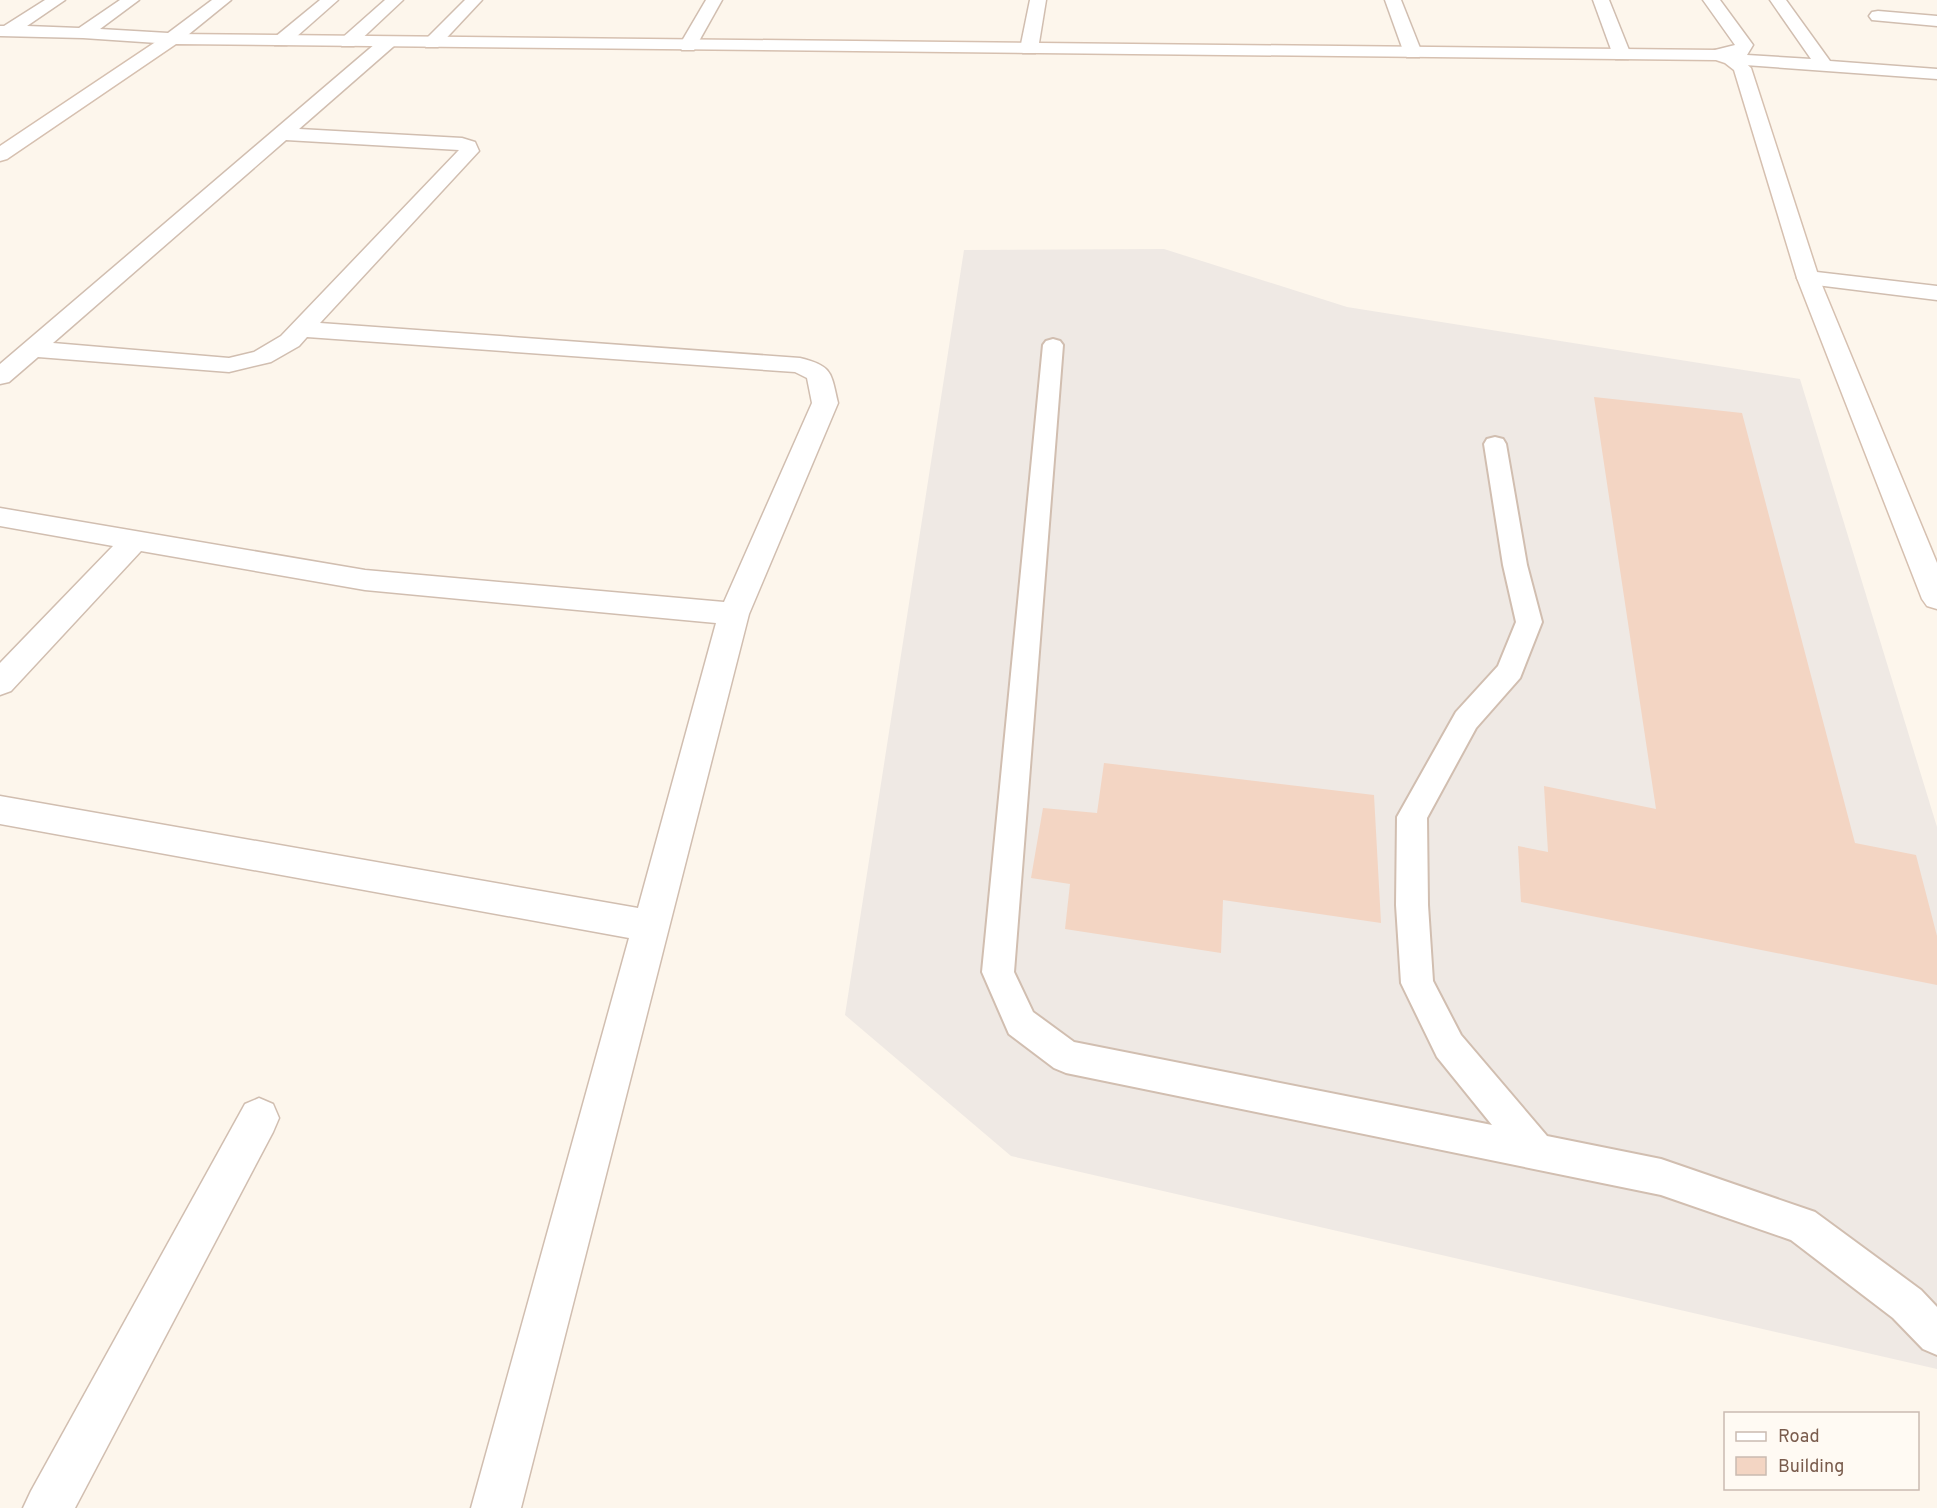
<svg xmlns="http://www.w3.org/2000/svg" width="1937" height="1508" viewBox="0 0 1937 1508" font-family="Overpass,sans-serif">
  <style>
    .industrial { fill: #efe9e4 }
    .building { fill: #f3d5c3 }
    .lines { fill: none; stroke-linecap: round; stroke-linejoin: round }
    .lane-casing { stroke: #d1beb0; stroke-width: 4 }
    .street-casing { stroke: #d1beb0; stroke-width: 3 }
    .secondary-casing { stroke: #d6c0b0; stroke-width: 3 }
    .lane { fill: #fff; fill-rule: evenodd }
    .street { fill: #fff; fill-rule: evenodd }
    .secondary { fill: #fff; fill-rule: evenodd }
  </style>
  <rect width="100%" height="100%" fill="#fdf6ec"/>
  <polygon class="industrial" points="1164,249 1347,307 1800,379 1937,827 1937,1369 1011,1156 845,1015 964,250"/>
  <g class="building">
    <polygon points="1594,397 1742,413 1855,843 1916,855 1937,936 1937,985 1521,902 1518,846 1548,852 1544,786 1656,809"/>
    <polygon points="1104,763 1374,795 1381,923 1223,900 1221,953 1065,929 1070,884 1031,878 1043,808 1097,813"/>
  </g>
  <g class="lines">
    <g class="lane-casing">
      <polygon id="lane" points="1053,339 1060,341 1063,345 1014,972 1033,1012 1074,1042 1492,1125 1437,1057 1401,983 1396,905 1397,817 1456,712 1498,666 1516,622 1503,565 1484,444 1487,439 1495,437 1503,439 1506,444 1527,565 1542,622 1520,678 1476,728 1427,818 1428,905 1433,981 1461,1035 1547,1136 1661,1159 1815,1212 1921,1290 1937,1307 1937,1355 1923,1349 1893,1318 1791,1240 1661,1195 1066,1073 1054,1068 1009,1034 982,972 1043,345 1046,341"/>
    </g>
    <g class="street-casing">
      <g id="street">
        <polygon points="45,0 65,0 27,26 79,28 120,0 139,0 100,29 168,33 212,0 231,0 178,43 172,44 83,38 0,36 0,26 4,26"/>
        <polygon points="320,0 338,0 287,45 275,45 272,41 275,37"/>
        <polygon points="385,0 403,0 354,46 342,46 339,42 342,38"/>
        <polygon points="465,0 482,0 438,47 426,47 423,43 426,39"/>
        <polygon points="706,0 722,0 694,50 682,50 679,46"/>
        <polygon points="1030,0 1046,0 1038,49 1035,53 1023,53 1020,49"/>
        <polygon points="1385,0 1401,0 1422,53 1419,57 1407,57 1404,53"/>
        <polygon points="1593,0 1609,0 1631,55 1628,59 1616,59 1613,55"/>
        <polygon points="1703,0 1720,0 1753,45 1747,55 1811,59 1770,0 1786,0 1830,61 1937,69 1937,79 1731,64 1722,59 1711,59 1708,55 1711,51 1735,45"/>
        <polygon points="1878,11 1937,16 1937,26 1872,20 1869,16 1872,12"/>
        <path d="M388,37L394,38L397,42L394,46L299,129L462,138L475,142L479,151L320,323L800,358C833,366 831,373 838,403L749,614L521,1508H471L629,938L0,824V796L638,908L716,623L365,590L141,551L11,691L0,695V663L113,546L0,526V508L365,570L724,602L812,403L807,378L795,372L307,337L299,346L271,362L229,372L38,357L9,382L0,384V364L382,38ZM286,140L459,150L281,336L254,352L229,358L53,343Z"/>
        <polygon points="1808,271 1937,286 1937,300 1800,283 1797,278 1800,273"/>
        <polygon points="259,1098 273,1104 279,1118 273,1132 75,1508 23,1508 31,1491 245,1104"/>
      </g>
    </g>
    <g class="secondary-casing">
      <polygon id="secondary" points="172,34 1717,50 1737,55 1751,68 1819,278 1937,563 1937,609 1927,606 1922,599 1797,278 1734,70 1725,63 1716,60 176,44 7,159 0,161 0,146 166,35"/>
    </g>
    <use href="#lane" class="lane"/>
    <use href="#street" class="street"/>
    <use href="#secondary" class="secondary"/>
  </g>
  <rect x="1724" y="1412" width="195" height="78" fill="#fffaf3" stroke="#cabbb1" stroke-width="1.5"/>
  <rect x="1736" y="1432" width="30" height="9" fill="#ffffff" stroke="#cabbb1" stroke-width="1.5"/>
  <text x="1778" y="1442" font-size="18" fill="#7a5c4d">Road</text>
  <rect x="1736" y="1457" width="30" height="18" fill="#f3d5c3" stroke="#cabbb1" stroke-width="1.5"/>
  <text x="1778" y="1472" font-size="18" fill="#7a5c4d">Building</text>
</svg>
